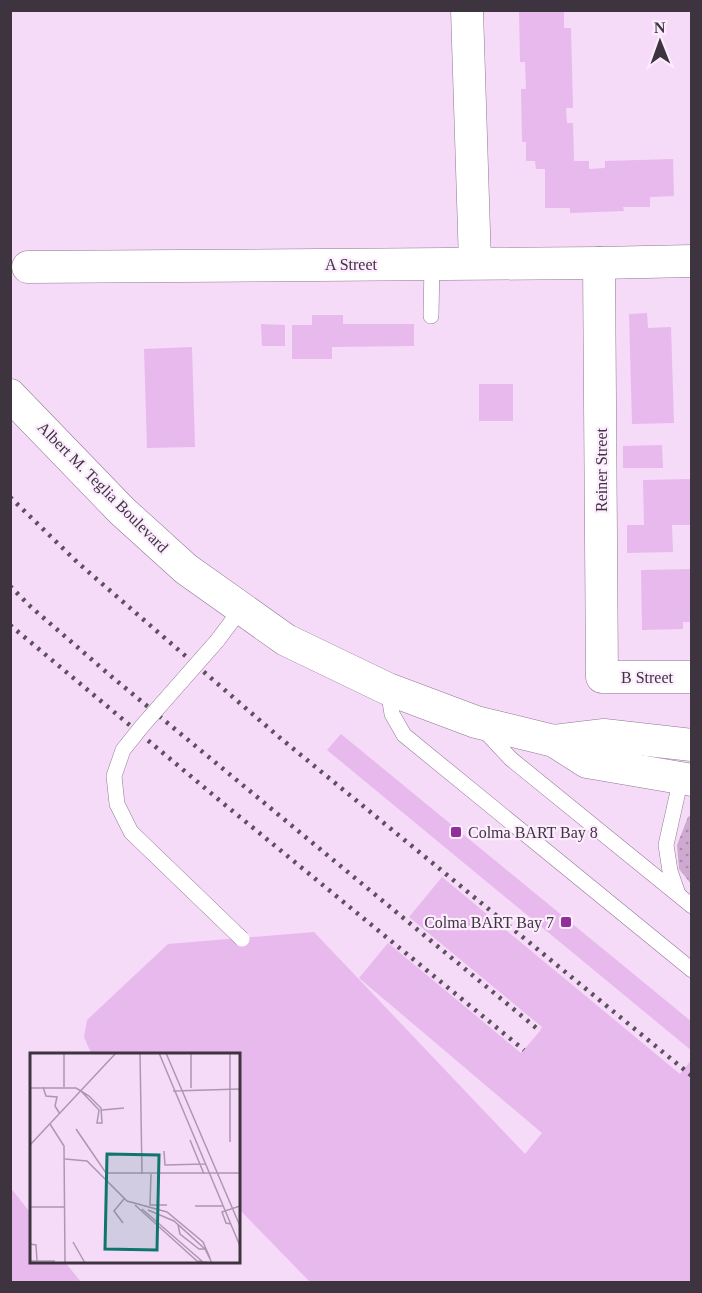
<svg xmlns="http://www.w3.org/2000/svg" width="702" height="1293" viewBox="0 0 702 1293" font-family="Georgia,serif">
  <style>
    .grass { fill: url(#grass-dots) }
    .building { fill: #e8b9ec }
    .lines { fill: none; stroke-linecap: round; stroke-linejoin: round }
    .lane-casing { stroke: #8f7791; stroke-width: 16 }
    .street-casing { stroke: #8f7791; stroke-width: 33 }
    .lane { stroke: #fff; stroke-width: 15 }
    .street { stroke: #fff; stroke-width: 32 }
    .rail { stroke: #5d505e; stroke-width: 4.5; stroke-dasharray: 3 6; stroke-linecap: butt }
    .lane-bridge-casing { stroke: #8f7791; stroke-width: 16; stroke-linecap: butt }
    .lane-bridge { stroke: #fff; stroke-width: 15 }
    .poi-dot { fill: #8f3099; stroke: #fcecfe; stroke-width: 2 }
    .labels { text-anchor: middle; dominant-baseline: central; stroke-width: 4.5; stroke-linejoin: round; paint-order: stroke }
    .street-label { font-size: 16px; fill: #3e343f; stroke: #fcecfe }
    .poi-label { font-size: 16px; fill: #3e343f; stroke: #fcecfe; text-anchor: start }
    .inset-road { fill: none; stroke: #ac98ae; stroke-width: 1.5 }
    .view { fill: #0f766e; fill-opacity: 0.15; stroke: #0f766e; stroke-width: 3 }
    .inset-edge { fill: none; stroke: #3e343f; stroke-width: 3 }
  </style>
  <defs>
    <pattern id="grass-dots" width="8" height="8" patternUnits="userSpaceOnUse" patternTransform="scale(1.5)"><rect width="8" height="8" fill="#ceaad1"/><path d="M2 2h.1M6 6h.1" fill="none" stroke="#a98bab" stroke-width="1.8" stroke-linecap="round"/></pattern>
  </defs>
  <rect width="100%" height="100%" fill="#f5dbf8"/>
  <polygon class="grass" points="691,815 691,884 679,869 677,845 688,817"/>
  <g class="building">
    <polygon points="519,10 564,10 564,28 571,28 573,108 566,108 567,123 573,123 574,161 589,161 589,169 605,168 605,161 673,159 674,196 650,197 650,207 623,207 624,211 570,213 570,208 545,208 545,169 536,169 535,161 526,161 526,142 522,142 521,89 526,89 525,62 520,62"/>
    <polygon points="647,313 648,328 671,327 674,423 632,424 629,314"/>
    <polygon points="312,315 343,315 343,324 414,324 414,346 332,347 332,359 292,359 292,325 312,325"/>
    <polygon points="261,324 285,325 285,346 262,346"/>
    <polygon points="192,347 195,447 147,448 144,349"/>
    <rect x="479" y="384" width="34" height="37"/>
    <polygon points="662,445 663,468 623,468 623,446"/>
    <polygon points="692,479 692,525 672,525 673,552 627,553 627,525 644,525 643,480"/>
    <polygon points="692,569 692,622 683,622 683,629 642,630 641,570"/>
    <polygon points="341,734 692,1022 692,1051 327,750"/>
    <polygon points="442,877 680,1074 692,1059 692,1282 310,1282 238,1208 238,1054 92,1054 91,1053 84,1037 87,1020 168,944 314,932 525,1154 542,1133 359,978 388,943 521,1053 540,1031 542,1027 409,917"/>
    <polygon points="10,1187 32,1215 32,1262 65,1262 81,1282 10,1282"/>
  </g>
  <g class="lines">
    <g class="lane-casing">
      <g id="lane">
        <polyline points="431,316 432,263"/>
        <polyline points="217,641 241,609"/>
        <polyline points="388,689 392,714 404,735 692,970"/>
        <polyline points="482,728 511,759 692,906"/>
        <polyline points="678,894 670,871 666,845 681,778"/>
      </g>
    </g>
    <g class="street-casing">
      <g id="street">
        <polyline points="467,10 475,263"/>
        <polyline points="599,263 602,677 692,677"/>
        <polyline points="28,267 599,263 692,261"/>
        <polyline points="10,395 122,511 186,569 286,640 388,689 476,722 554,741 587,762 692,780"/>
        <polyline points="554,741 604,735 692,745"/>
      </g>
    </g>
    <use href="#lane" class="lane"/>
    <use href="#street" class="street"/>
    <g class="rail">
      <polyline points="10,497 77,562 279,737 692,1076"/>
      <polyline points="10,586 31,607 112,677 540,1031"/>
      <polyline points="10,625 224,804 524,1050"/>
    </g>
    <g class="lane-bridge-casing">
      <polyline id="lane-bridge" points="217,641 143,725 123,750 114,776 117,804 131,832 242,939"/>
    </g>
    <use href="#lane-bridge" class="lane-bridge"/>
  </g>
  <g class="poi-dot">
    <rect x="450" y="826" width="12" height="12" rx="3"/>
    <rect x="560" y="916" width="12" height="12" rx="3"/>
  </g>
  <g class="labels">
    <g class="street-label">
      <text x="351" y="264">A Street</text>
      <text transform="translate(601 470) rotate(-90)">Reiner Street</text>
      <text transform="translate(103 487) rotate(45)">Albert M. Teglia Boulevard</text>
      <text x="647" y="677">B Street</text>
    </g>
    <g class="poi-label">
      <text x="468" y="832">Colma BART Bay 8</text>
      <text x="554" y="922" text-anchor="end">Colma BART Bay 7</text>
    </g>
  </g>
  <g transform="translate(30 1053)">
    <rect width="210" height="210" fill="#f5dbf8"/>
    <path class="inset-road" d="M34,0V34M110,0L112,121M129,0L210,193M136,0L210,173M161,0V35M200,0V89M13,34L16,43L27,44L25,53L30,61M0,35H46L51,38L59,43L71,55L72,70H67L69,57L51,38M143,38L210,36M72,57L94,55M20,71L34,93L35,210M46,76L76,120H210M160,87L174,121M0,92L86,0M134,98L135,112L175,111M35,106L57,108L97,148L137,159L173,189L180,205M121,121L120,152H137M105,152L167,208L182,210M165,153H193M0,154H35M112,156L173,209M118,157L144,168L175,196L182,210M93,170L84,158L94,146M201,171L196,170L192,159L210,153M148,172L150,181L169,196H175M43,189L55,210M0,191L6,192L7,208M0,208H25"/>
    <path class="view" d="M77,101L129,102L127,197L75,196Z"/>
    <rect width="210" height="210" class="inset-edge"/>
  </g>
  <rect width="702" height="1293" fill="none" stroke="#3e343f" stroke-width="24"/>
  <g transform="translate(660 42) rotate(359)" stroke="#fcecfe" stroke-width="4.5" paint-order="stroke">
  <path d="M0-4.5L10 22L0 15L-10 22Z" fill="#3e343f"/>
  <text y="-9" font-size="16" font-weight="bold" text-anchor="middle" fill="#3e343f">N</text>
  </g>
</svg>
